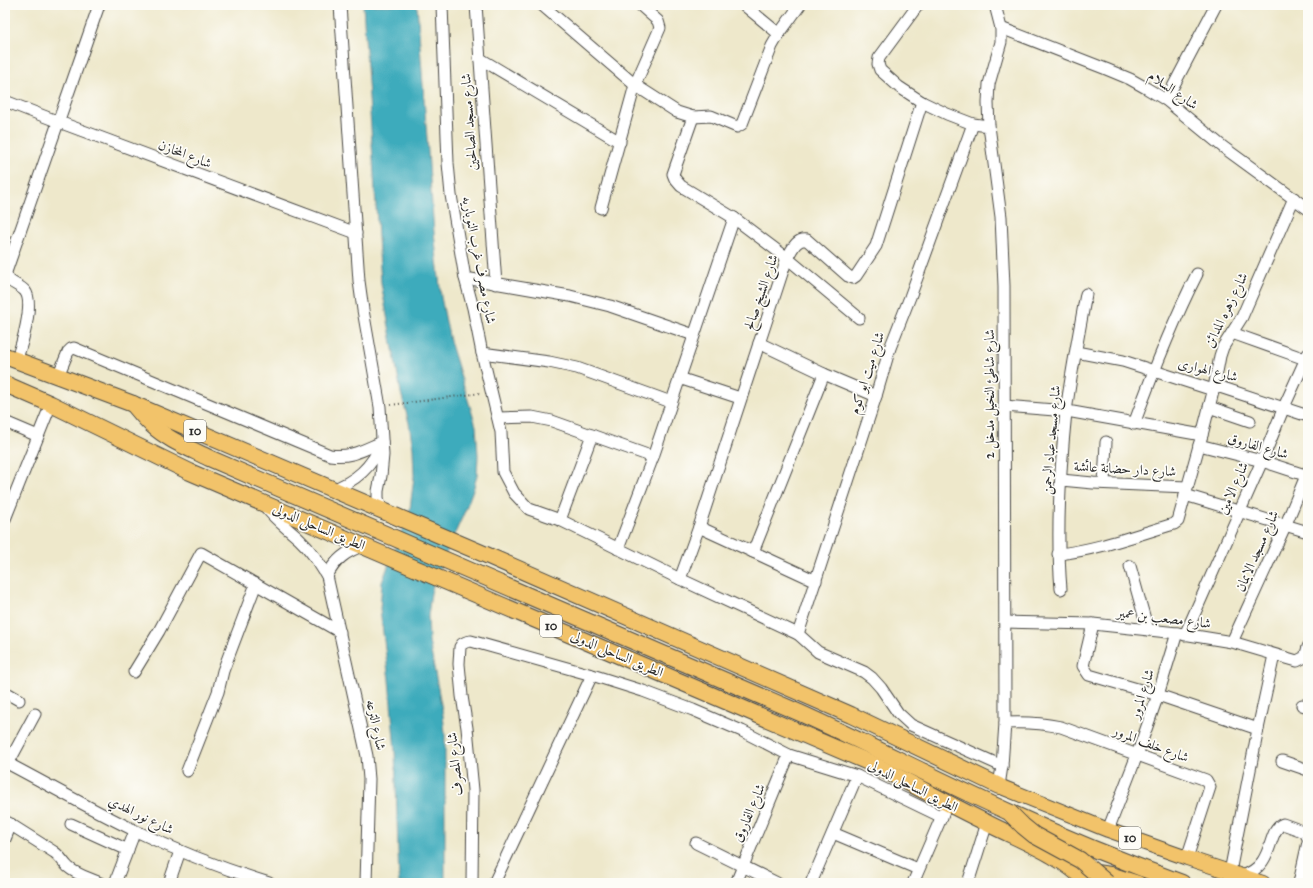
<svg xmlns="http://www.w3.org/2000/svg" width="1313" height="888" viewBox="0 0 1313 888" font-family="'IM FELL Great Primer',Amiri,serif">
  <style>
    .water { fill: #3dabbc; stroke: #346b74 }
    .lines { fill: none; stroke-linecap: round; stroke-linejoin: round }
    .minor-casing { stroke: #484743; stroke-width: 13 }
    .major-casing { stroke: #484743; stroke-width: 16 }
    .highway-casing { stroke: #484743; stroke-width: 18 }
    .path { stroke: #484743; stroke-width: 2; stroke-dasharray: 1 3; stroke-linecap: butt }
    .minor { stroke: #fff; stroke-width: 11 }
    .major { stroke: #f2c36a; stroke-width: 14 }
    .highway { stroke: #f2c36a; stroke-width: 16 }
    .highway-bridge-casing { stroke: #484743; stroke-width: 18; stroke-linecap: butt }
    .highway-bridge { stroke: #f2c36a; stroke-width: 16 }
    .labels { text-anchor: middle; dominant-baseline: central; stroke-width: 3.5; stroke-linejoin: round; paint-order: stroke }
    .shield { fill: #fdfcf7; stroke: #6a6a68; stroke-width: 1 }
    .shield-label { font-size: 13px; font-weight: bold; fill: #2b2b2b }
    .street-label { font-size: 14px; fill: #2b2b2b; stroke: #fdfcf7 }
  </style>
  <rect width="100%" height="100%" fill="#fdfcf7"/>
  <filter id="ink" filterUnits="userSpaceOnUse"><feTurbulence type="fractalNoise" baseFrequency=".025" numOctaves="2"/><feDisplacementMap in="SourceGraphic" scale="8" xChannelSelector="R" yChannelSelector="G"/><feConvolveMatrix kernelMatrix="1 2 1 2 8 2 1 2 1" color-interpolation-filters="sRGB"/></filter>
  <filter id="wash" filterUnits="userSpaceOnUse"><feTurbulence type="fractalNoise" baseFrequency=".012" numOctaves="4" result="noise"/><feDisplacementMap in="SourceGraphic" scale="16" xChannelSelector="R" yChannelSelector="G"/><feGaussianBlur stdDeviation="0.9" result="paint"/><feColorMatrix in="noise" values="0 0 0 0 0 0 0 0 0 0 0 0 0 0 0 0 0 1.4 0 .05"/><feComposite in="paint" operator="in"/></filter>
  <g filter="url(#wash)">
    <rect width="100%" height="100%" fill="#eee8cb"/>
    <polygon class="water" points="363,5 417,5 434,232 441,297 450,341 476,426 478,455 477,475 474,487 465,511 435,578 431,593 428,616 429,641 443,715 445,733 445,883 399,883 395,751 389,680 380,609 382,582 410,509 414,476 413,449 409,423 401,393 381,283"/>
  </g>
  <g filter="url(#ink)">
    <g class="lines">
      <g class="minor-casing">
        <g id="minor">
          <polyline points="340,5 359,281 363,310 380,407 383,455 381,476 378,491 378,498 382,512"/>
          <polyline points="442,5 448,163 451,195 465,278 473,308 482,353 501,432 503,472 514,493 529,509 560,520 680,579 798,634 818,652 864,672 872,678 881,688 898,713 911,725 1002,766"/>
          <polyline points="476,5 496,284"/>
          <polyline points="542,5 635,85 677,112 693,117 673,174 675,179 681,186 734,218 787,258 859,318"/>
          <polyline points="744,5 779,34"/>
          <polyline points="918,5 879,58 878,64 880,70 899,87 922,102 947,114 973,124 989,126"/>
          <polyline points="995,5 1001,28 1001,42 989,84 988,103 989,126 1001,217 1004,286 1005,723 1002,766 999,786"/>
          <polyline points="1001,28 1106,69 1130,79 1146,88 1166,100 1223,147 1308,209"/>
          <polyline points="479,58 620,142"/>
          <polyline points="1166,100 1216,5"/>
          <polyline points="5,101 59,122 356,233"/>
          <polyline points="693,117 711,116 737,127 742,124 772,46 779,34 800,5"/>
          <polyline points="601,208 635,85 660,28 658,21 640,5"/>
          <polyline points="465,278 570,296 610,306 694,335"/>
          <polyline points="1232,333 1308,360"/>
          <polyline points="759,343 824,374 876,396"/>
          <polyline points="1076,352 1123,361 1210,389 1220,387 1308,416"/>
          <polyline points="482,353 549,362 577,368 671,402"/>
          <path d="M16,361C21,347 35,303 25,291C18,283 7,284 6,272L99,5"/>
          <path d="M58,376L68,352L71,349L74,348L330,455C351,458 363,450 382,442"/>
          <polyline points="679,378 740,398"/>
          <polyline points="1004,406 1067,411 1202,435"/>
          <polyline points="1209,407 1250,421"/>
          <polyline points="498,418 532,417 552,421 653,457"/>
          <polyline points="5,422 38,436"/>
          <path d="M1134,424C1153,372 1172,323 1197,274"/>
          <polyline points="1199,445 1262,461 1308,476"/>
          <polyline points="1061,480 1093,483 1187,487"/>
          <polyline points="1104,483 1106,442"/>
          <path d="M331,490C355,482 372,467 381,444"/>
          <polyline points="1185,495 1308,532"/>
          <path d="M264,505C274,519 287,528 299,539C311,550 319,563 327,576L367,756L369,779L366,883"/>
          <polyline points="5,519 51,404"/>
          <polyline points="560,520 592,435"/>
          <polyline points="699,527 816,581"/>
          <polyline points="618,549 653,457 734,218"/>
          <polyline points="753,552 824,374"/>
          <path d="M1058,554C1097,550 1136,535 1174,524L1178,521L1202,435L1214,388L1220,356L1223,347L1242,317L1294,198"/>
          <polyline points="1130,566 1148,630"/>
          <path d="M327,576C335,560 346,551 363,546"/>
          <path d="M680,579L699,527L787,258C792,250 796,238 807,240L848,276L853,278L856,276L876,246L922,102"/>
          <path d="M1061,589C1056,530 1060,470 1066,412C1071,373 1079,333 1086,294"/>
          <polyline points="1005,622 1093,624 1177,633 1232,642 1297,661 1305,657 1308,647"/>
          <polyline points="1093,624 1083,666 1089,675 1158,695 1258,729"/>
          <polyline points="798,634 876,396 890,348 910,297 973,124"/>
          <polyline points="1185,635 1262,461 1284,407 1308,354"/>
          <polyline points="1232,642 1286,524 1308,471"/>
          <polyline points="134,672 159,631 201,553 340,632"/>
          <polyline points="5,692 19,700"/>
          <polyline points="1302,705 1308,707"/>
          <path d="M1005,723C1024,722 1042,723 1061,727L1206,780L1210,787L1187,858"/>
          <polyline points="1282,761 1308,770"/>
          <path d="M5,762C49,785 92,810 136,831C179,852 224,869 269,883"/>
          <polyline points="8,764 35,714"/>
          <polyline points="187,771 218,692 223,671 256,584"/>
          <path d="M5,821L54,852C60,856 63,862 68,867C77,875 89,878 100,883"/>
          <polyline points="71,824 128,850"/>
          <polyline points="1108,830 1137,755 1158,695 1177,633"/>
          <polyline points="833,833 918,869"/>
          <polyline points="5,839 11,824"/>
          <polyline points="696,843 777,883"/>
          <polyline points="1230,872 1258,729 1274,655"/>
          <path d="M1242,876C1276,865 1266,831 1283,824L1305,832L1308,838"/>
          <polyline points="115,883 135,831"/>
          <polyline points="169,883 180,851"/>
          <polyline points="472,883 473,790 467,728 462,696 459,664 460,647 462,644 466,642 471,641 592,675 643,691 693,710 742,731 789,755 857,776 942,817"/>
          <polyline points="494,883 592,675"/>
          <polyline points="736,883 789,755"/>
          <polyline points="811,883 857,776"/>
          <polyline points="913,883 944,811"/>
          <polyline points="968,883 987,823"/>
          <polyline points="1299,883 1308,842"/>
        </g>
      </g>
      <g class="major-casing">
        <g id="major">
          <polyline points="999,786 1108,830 1187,858 1263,883"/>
          <polyline points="1089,871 1110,874 1138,883"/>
        </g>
      </g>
      <g class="highway-casing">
        <g id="highway">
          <polyline points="5,356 133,404 484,554 851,715 999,786"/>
          <path d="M5,384L51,404L190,472L868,762C908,781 947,804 987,823C1022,841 1061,854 1088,883"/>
          <path d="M133,404C139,411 145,419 152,425C168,440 189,448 209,458L800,713C871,745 940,781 1011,813C1067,839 1124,862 1182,883"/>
        </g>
      </g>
      <polyline class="path" points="391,405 481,393"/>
      <use href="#minor" class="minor"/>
      <use href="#major" class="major"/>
      <use href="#highway" class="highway"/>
      <g class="highway-bridge-casing">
        <polyline id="highway-bridge" points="1010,813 1023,826 1034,835 1080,860 1107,883"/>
      </g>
      <use href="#highway-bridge" class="highway-bridge"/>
    </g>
  </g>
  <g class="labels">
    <g class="shield">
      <rect x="184" y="420" width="22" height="22" rx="3"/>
      <rect x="540" y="615" width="22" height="22" rx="3"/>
      <rect x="1119" y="827" width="22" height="22" rx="3"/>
    </g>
    <g class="shield-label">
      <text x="195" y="431">10</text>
      <text x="551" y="626">10</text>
      <text x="1130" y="838">10</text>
    </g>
    <g class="street-label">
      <text transform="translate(1173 90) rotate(35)">شارع السلام</text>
      <text transform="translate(469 122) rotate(-94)">شارع مسجد الصالحين</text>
      <text transform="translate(185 154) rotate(21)">شارع المخازن</text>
      <text transform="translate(479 260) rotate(79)">شارع مصرف غرب النوباريه</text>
      <text transform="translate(761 292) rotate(-71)">شارع الشيخ صالح</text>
      <text transform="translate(1226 310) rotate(-64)">شارع زهره المدائن</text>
      <text transform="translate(1208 370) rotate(14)">شارع الهوارى</text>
      <text transform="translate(867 373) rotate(-72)">شارع ميت ابو كوم</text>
      <text transform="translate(989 394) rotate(-90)">شارع شاطئ النخيل مدخل 2</text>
      <text transform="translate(1051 440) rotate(-85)">شارع مسجد عباد الرحمن</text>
      <text transform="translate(1258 446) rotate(16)">شارع الفاروق</text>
      <text transform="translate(1125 469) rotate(3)">شارع دار حضانة عائشة</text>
      <text transform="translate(1233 488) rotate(-66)">شارع الامين</text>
      <text transform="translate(319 527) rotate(23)">الطريق الساحلى الدولى</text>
      <text transform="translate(1257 551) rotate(-66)">شارع مسجد الايمان</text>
      <text transform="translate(1164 618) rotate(7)">شارع مصعب بن عمير</text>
      <text transform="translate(617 654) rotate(23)">الطريق الساحلى الدولى</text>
      <text transform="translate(1142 694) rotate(-72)">شارع المرور</text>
      <text transform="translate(376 725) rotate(78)">شارع الترعه</text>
      <text transform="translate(1151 744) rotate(21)">شارع خلف المرور</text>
      <text transform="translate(455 764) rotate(-96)">شارع المصرف</text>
      <text transform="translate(913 786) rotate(27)">الطريق الساحلى الدولى</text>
      <text transform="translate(749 813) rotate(-67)">شارع الفاروق</text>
      <text transform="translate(141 815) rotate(26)">شارع نور الهدي</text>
    </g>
  </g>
  <rect width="1313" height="888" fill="none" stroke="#fdfcf7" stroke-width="20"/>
</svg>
